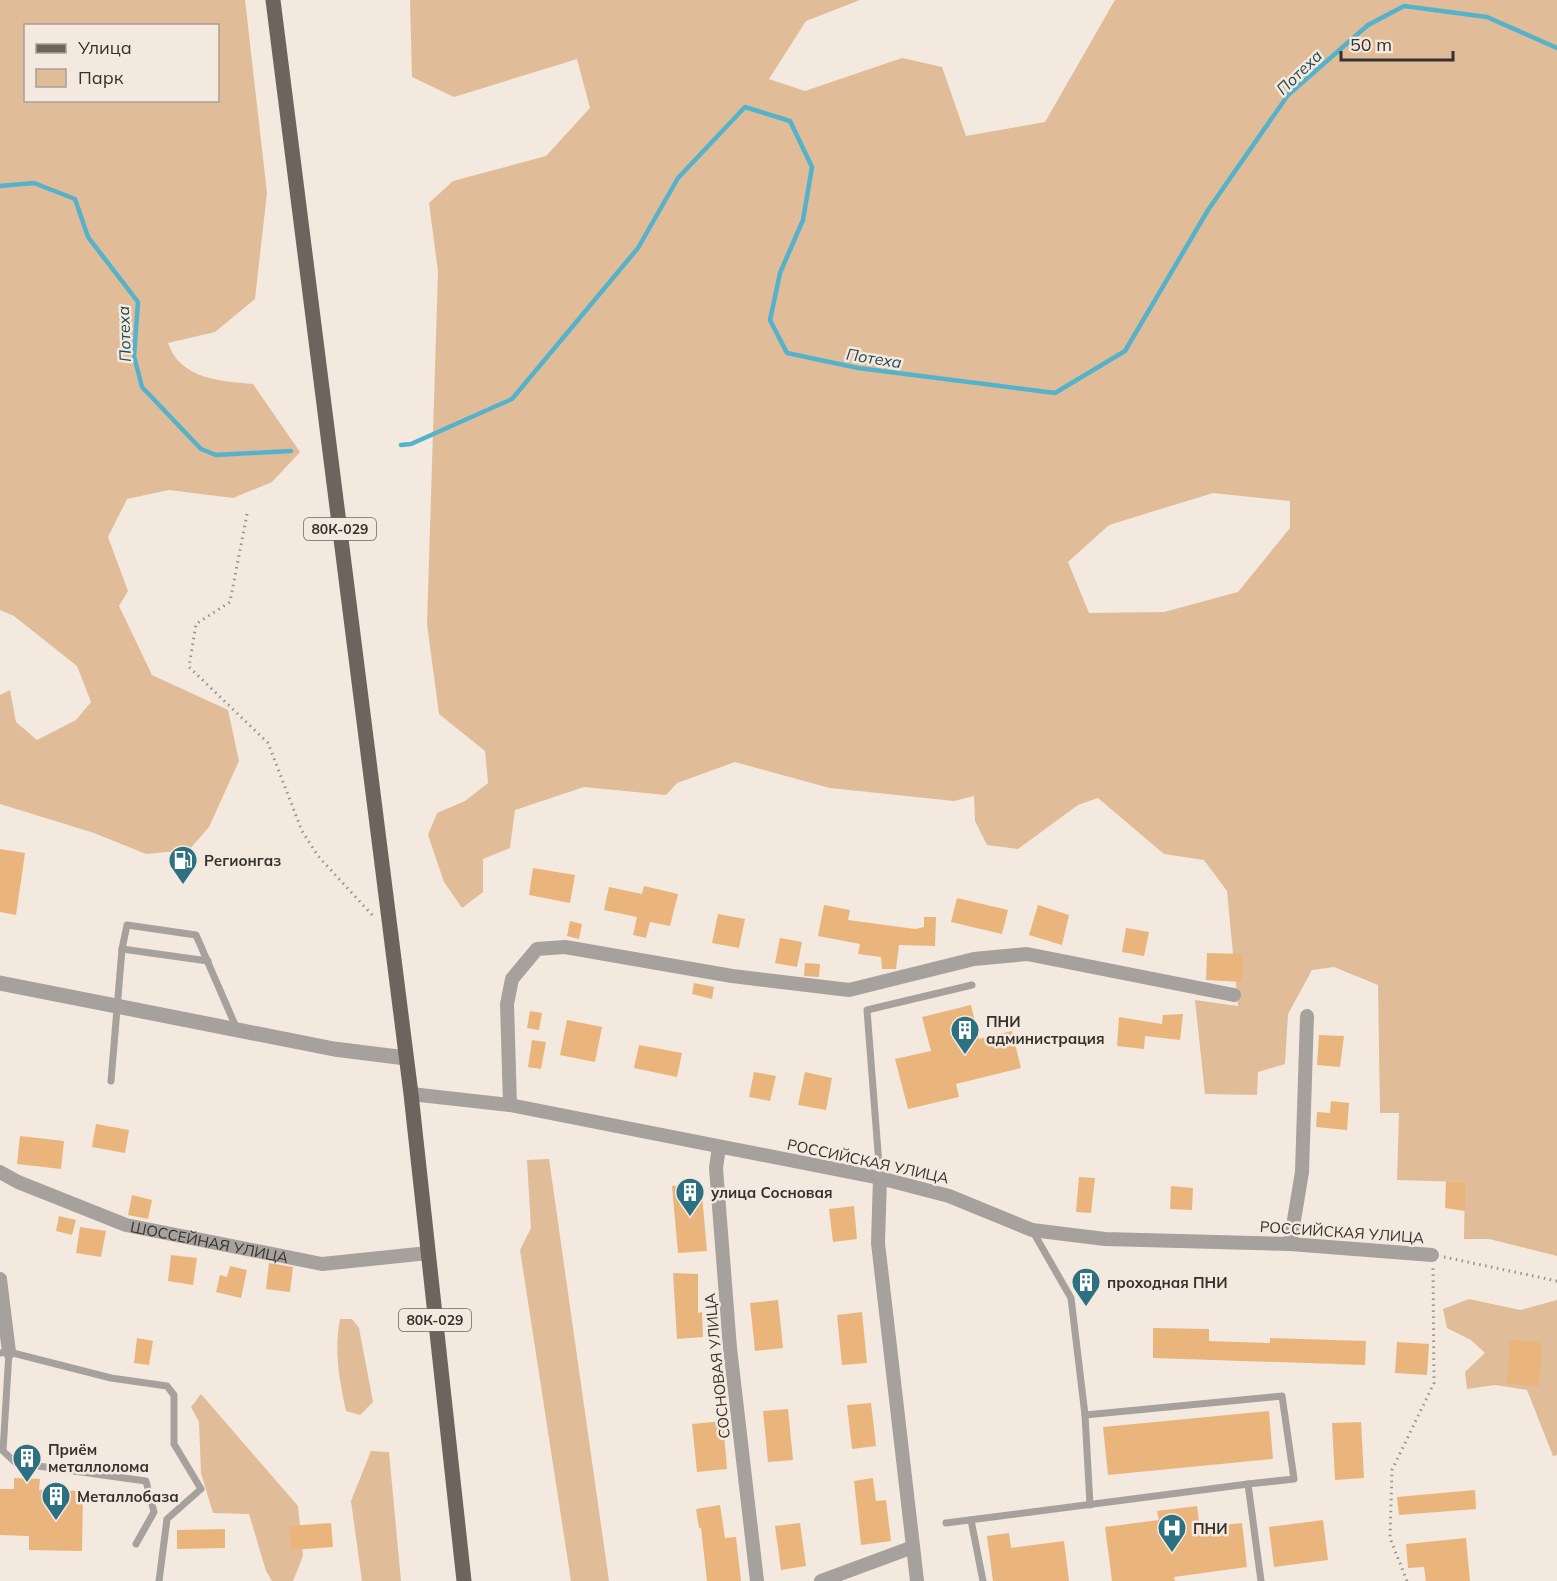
<svg xmlns="http://www.w3.org/2000/svg" width="1557" height="1581" viewBox="0 0 1557 1581" font-family="Mulish,sans-serif">
  <style>
    .green { fill: #e1bc98; fill-rule: evenodd }
    .lines { fill: none; stroke-linecap: round; stroke-linejoin: round }
    .stream { stroke: #55b2cb; stroke-width: 4.5 }
    .building { fill: #eab57d }
    .path { stroke: #9a938b; stroke-width: 3; stroke-dasharray: 1.5 4.5; stroke-linecap: butt }
    .service { stroke: #a6a19d; stroke-width: 7 }
    .minor { stroke: #a6a19d; stroke-width: 14 }
    .tertiary { stroke: #a6a19d; stroke-width: 15 }
    .primary { stroke: #6d645d; stroke-width: 15 }
    .labels { text-anchor: middle; dominant-baseline: central; stroke-width: 5; stroke-linejoin: round; paint-order: stroke }
    .shield { fill: #f4e9de; stroke: #6e6862; stroke-width: 1.5 }
    .shield-label { font-size: 14px; font-weight: bold; fill: #35312d }
    .poi-label { font-size: 15px; font-weight: bold; fill: #35312d; stroke: #f4e9de; text-anchor: start }
    .street-label { font-size: 15px; fill: #35312d; stroke: #f4e9de }
    .water-label { font-size: 16px; font-style: italic; fill: #204955; stroke: #f4e9de }
  </style>
  <rect width="100%" height="100%" fill="#f4e9de"/>
  <g class="green">
    <path d="M0,0H245L267,193L255,299L215,332L168,343C180,379 220,381 253,384L300,452L272,482L233,498L169,490L127,499L108,537L128,591L119,606L152,675L228,710L239,761L209,827L189,850L146,854L94,833L0,804V695L10,690L16,722L37,740L76,720L91,702L77,666L14,616L0,610ZM26,26H218V100H26Z"/>
    <path d="M410,0H860L806,21L769,79L805,91L902,58L942,67L966,136L1045,122L1115,0H1557V1256L1489,1239H1464L1465,1182L1397,1180L1399,1113H1380L1378,985L1334,967L1312,970L1288,1014L1285,1064L1258,1072L1257,1095L1205,1094L1195,1000L1238,1006L1227,891L1204,860L1164,854L1098,798L1078,805L1018,849L987,845L975,821L974,796L954,801L830,788L735,762L677,783L666,795L584,787L515,810L510,848L483,859V892L462,908L444,882L428,835L437,813L465,801L488,783L485,751L439,714L427,624L438,272L429,203L453,181L546,156L590,108L577,59L454,97L412,77ZM1213,493L1290,501V528L1238,592L1164,612L1089,613L1068,562L1109,525Z"/>
    <polygon points="549,1159 609,1581 571,1581 520,1250 531,1228 527,1160"/>
    <polygon points="1469,1299 1520,1310 1557,1300 1557,1455 1553,1456 1527,1390 1495,1385 1467,1389 1465,1372 1485,1353 1471,1340 1447,1328 1443,1309"/>
    <path d="M340,1319H352L359,1328L373,1402L360,1415L346,1411C339,1378 334,1352 340,1319Z"/>
    <polygon points="201,1394 298,1506 303,1556 293,1581 272,1581 266,1571 249,1514 213,1513 201,1473 199,1422 191,1407"/>
    <polygon points="371,1451 389,1452 401,1581 362,1581 351,1501"/>
  </g>
  <g class="lines">
    <g class="stream">
      <polyline points="0,186 34,183 75,199 88,237 138,302 134,356 142,387 201,449 216,455 291,451"/>
      <polyline points="401,445 411,444 512,399 638,248 678,178 745,107 790,121 812,167 803,220 780,273 770,320 787,353 858,368 1055,393 1125,351 1208,210 1288,95 1368,25 1404,6 1487,17 1557,48"/>
    </g>
  </g>
  <g class="building">
    <polygon points="0,849 25,853 16,915 0,912"/>
    <polygon points="533,868 575,875 570,903 529,895"/>
    <polygon points="644,886 678,894 670,926 650,922 646,938 633,935 637,917 604,910 609,887 642,894"/>
    <polygon points="957,898 1008,910 1002,934 951,922"/>
    <polygon points="824,905 850,910 848,920 915,929 924,927 924,917 936,917 935,946 899,945 896,969 882,969 881,957 858,954 860,944 818,936"/>
    <polygon points="1038,905 1069,915 1062,945 1029,935"/>
    <polygon points="718,914 745,919 739,948 712,943"/>
    <polygon points="570,921 582,924 579,939 567,936"/>
    <polygon points="1126,928 1149,932 1144,956 1122,952"/>
    <polygon points="780,938 802,942 797,967 775,963"/>
    <polygon points="1207,953 1243,954 1242,982 1206,980"/>
    <polygon points="805,963 820,964 819,977 804,976"/>
    <polygon points="694,983 714,987 712,999 692,994"/>
    <polygon points="971,1005 979,1039 1012,1031 1021,1068 956,1084 959,1097 908,1109 895,1059 931,1051 922,1017"/>
    <polygon points="530,1011 542,1013 539,1030 527,1028"/>
    <polygon points="1183,1014 1180,1040 1145,1036 1144,1049 1117,1046 1119,1017 1162,1024 1163,1015"/>
    <polygon points="567,1020 602,1027 595,1062 560,1055"/>
    <polygon points="1319,1035 1344,1036 1340,1067 1317,1065"/>
    <polygon points="532,1040 546,1042 541,1069 528,1067"/>
    <polygon points="639,1045 682,1053 677,1077 634,1068"/>
    <polygon points="754,1072 776,1076 770,1101 749,1097"/>
    <polygon points="805,1072 832,1078 826,1110 798,1105"/>
    <polygon points="1331,1101 1349,1103 1347,1130 1316,1127 1317,1112 1330,1113"/>
    <polygon points="96,1124 129,1130 125,1153 92,1147"/>
    <polygon points="20,1136 64,1141 61,1169 17,1164"/>
    <polygon points="1079,1177 1095,1178 1091,1213 1076,1212"/>
    <polygon points="1446,1181 1465,1182 1465,1211 1445,1208"/>
    <polygon points="701,1184 707,1251 678,1253 672,1186"/>
    <polygon points="1171,1186 1193,1188 1192,1210 1170,1209"/>
    <polygon points="132,1195 152,1200 148,1219 128,1215"/>
    <polygon points="854,1206 857,1239 833,1242 829,1209"/>
    <polygon points="59,1216 76,1220 72,1235 56,1231"/>
    <polygon points="80,1227 106,1231 101,1257 76,1253"/>
    <polygon points="171,1255 197,1258 193,1285 168,1281"/>
    <polygon points="269,1263 293,1267 290,1292 266,1289"/>
    <polygon points="230,1266 247,1270 241,1298 216,1292 220,1275 227,1277"/>
    <polygon points="673,1273 698,1274 698,1313 702,1312 703,1337 677,1339"/>
    <polygon points="778,1300 783,1348 755,1351 750,1303"/>
    <polygon points="862,1312 867,1363 842,1365 837,1315"/>
    <polygon points="1153,1328 1209,1329 1209,1341 1270,1343 1270,1338 1366,1341 1365,1365 1153,1358"/>
    <polygon points="137,1338 153,1341 149,1365 134,1363"/>
    <polygon points="1510,1340 1542,1342 1539,1386 1507,1384"/>
    <polygon points="1397,1342 1429,1344 1427,1375 1395,1373"/>
    <polygon points="871,1403 876,1446 852,1449 847,1405"/>
    <polygon points="788,1409 793,1460 768,1462 763,1411"/>
    <polygon points="1269,1411 1273,1459 1108,1475 1103,1427"/>
    <polygon points="723,1421 727,1469 697,1472 692,1424"/>
    <polygon points="1361,1422 1364,1478 1335,1480 1332,1423"/>
    <polygon points="14,1478 40,1479 39,1490 83,1491 82,1551 29,1550 29,1536 0,1535 0,1489 14,1489"/>
    <polygon points="873,1478 876,1501 886,1500 891,1541 861,1545 854,1481"/>
    <polygon points="1475,1490 1476,1509 1399,1515 1397,1497"/>
    <polygon points="720,1505 725,1538 736,1537 741,1581 707,1581 701,1528 699,1528 696,1509"/>
    <polygon points="1197,1506 1200,1528 1242,1523 1247,1567 1174,1577 1175,1581 1112,1581 1105,1527 1159,1520 1157,1511"/>
    <polygon points="1323,1520 1328,1560 1274,1567 1269,1527"/>
    <polygon points="331,1523 333,1547 291,1550 289,1526"/>
    <polygon points="800,1523 806,1566 781,1570 775,1526"/>
    <polygon points="225,1529 225,1548 177,1549 177,1530"/>
    <polygon points="1009,1533 1011,1548 1064,1541 1069,1581 993,1581 987,1536"/>
    <polygon points="1466,1538 1470,1581 1426,1581 1424,1567 1408,1568 1406,1544"/>
  </g>
  <g class="lines">
    <g class="path">
      <polyline points="247,514 230,602 196,624 189,667 268,743 302,831 318,856 373,916"/>
      <polyline points="1444,1257 1557,1281"/>
      <polyline points="1407,1581 1390,1538 1392,1470 1434,1383 1433,1267"/>
    </g>
    <g class="service">
      <polyline points="122,949 208,961"/>
      <polyline points="111,1081 122,949 127,925 196,935 236,1027"/>
      <polyline points="880,1178 867,1010 972,985"/>
      <polyline points="1032,1230 1071,1298 1085,1415 1090,1505"/>
      <polyline points="9,1352 3,1451 16,1463 146,1481 154,1512 136,1544"/>
      <polyline points="0,1353 9,1352 111,1378 167,1386 174,1395 174,1444 201,1489 167,1519 159,1581"/>
      <polyline points="1085,1415 1282,1396 1294,1479 1248,1484 1261,1581"/>
      <polyline points="971,1520 983,1581"/>
      <polyline points="946,1523 1248,1484"/>
    </g>
    <g class="minor">
      <polyline points="411,1094 510,1105 880,1178 949,1196 1032,1230 1105,1239 1290,1244 1432,1255"/>
      <polyline points="510,1105 507,1004 512,979 537,949 565,947 732,976 849,990 974,959 1027,954 1234,995"/>
      <polyline points="719,1147 716,1168 730,1348 757,1581"/>
      <path id="s1" d="M0,1172L18,1182L126,1225L322,1264L428,1253"/>
      <polyline points="880,1178 878,1243 917,1581"/>
      <polyline points="1290,1244 1302,1172 1307,1016"/>
      <polyline points="0,1279 9,1352"/>
      <polyline points="821,1581 913,1547"/>
    </g>
    <polyline class="tertiary" points="0,983 334,1049 406,1058"/>
    <polyline class="primary" points="273,0 411,1094 464,1581"/>
  </g>
  <defs>
    <g id="fuel-pin" transform="scale(1.5)"><path d="M0 17L-7.5 6A9.5 9.5 0 1 1 7.5 6Z" fill="#2d7082" stroke="#f4e9de"/><path d="M-5.5-6h7V0h2V4h1.3V-2.5L3-4.5l.8-.8L6-3V5H2.5V1h-1V6h-7ZM-4.2-4.7v3.2H.2V-4.7Z" fill="#fff"/></g>
    <g id="building-pin" transform="scale(1.5)"><path d="M0 17L-7.5 6A9.5 9.5 0 1 1 7.5 6Z" fill="#2d7082" stroke="#f4e9de"/><path d="M-4-6H4V6H1V3H-1V6H-4ZM-2.5-4.3h1.7v1.8h-1.7ZM.8-4.3h1.7v1.8H.8ZM-2.5-1h1.7V.8h-1.7ZM.8-1h1.7V.8H.8Z" fill="#fff"/></g>
    <g id="hospital-pin" transform="scale(1.5)"><path d="M0 17L-7.5 6A9.5 9.5 0 1 1 7.5 6Z" fill="#2d7082" stroke="#f4e9de"/><path d="M-5-5h3v3.5h4V-5h3V5h-3V1.5h-4V5h-3Z" fill="#fff"/></g>
  </defs>
  <g fill-rule="evenodd">
    <use href="#fuel-pin" x="183" y="860"/>
    <use href="#building-pin" x="965" y="1030"/>
    <use href="#building-pin" x="690" y="1192"/>
    <use href="#building-pin" x="1086" y="1282"/>
    <use href="#building-pin" x="27" y="1458"/>
    <use href="#building-pin" x="56" y="1496"/>
    <use href="#hospital-pin" x="1172" y="1528"/>
  </g>
  <g class="labels">
    <g class="shield">
      <rect x="304" y="518" width="72" height="22" rx="4.5"/>
      <rect x="399" y="1309" width="72" height="22" rx="4.5"/>
    </g>
    <g class="shield-label">
      <text x="340" y="529">80К-029</text>
      <text x="435" y="1320">80К-029</text>
    </g>
    <g class="poi-label">
      <text x="204" y="860">Регионгаз</text>
      <text x="986" y="1021">ПНИ<tspan x="986" dy="17">администрация</tspan></text>
      <text x="711" y="1192">улица Сосновая</text>
      <text x="1107" y="1282">проходная ПНИ</text>
      <text x="48" y="1449">Приём<tspan x="48" dy="17">металлолома</tspan></text>
      <text x="77" y="1496">Металлобаза</text>
      <text x="1193" y="1528">ПНИ</text>
    </g>
    <g class="street-label">
      <text transform="translate(868 1161) rotate(12)">РОССИЙСКАЯ УЛИЦА</text>
      <text transform="translate(1342 1232) rotate(4)">РОССИЙСКАЯ УЛИЦА</text>
      <text stroke="none"><textPath href="#s1" startOffset="222">ШОССЕЙНАЯ УЛИЦА</textPath></text>
      <text transform="translate(717 1366) rotate(-96)">СОСНОВАЯ УЛИЦА</text>
    </g>
    <g class="water-label">
      <text transform="translate(1299 72) rotate(-44)">Потеха</text>
      <text transform="translate(124 334) rotate(-92)">Потеха</text>
      <text transform="translate(874 358) rotate(9)">Потеха</text>
    </g>
  </g>
  <rect x="24" y="24" width="195" height="78" fill="#f4e9de" stroke="#a89f97" stroke-width="1.5"/>
  <rect x="36" y="44" width="30" height="9" fill="#6d645d" stroke="#a89f97" stroke-width="1.5"/>
  <text x="78" y="54" font-size="18" fill="#35312d">Улица</text>
  <rect x="36" y="69" width="30" height="18" fill="#e1bc98" stroke="#a89f97" stroke-width="1.5"/>
  <text x="78" y="84" font-size="18" fill="#35312d">Парк</text>
  <path d="M1341 51v9h112v-9" fill="none" stroke="#35312d" stroke-width="3"/>
  <text x="1350" y="51" font-size="18" fill="#35312d" stroke="#f4e9de" stroke-width="4.5" paint-order="stroke">50 m</text>
</svg>
